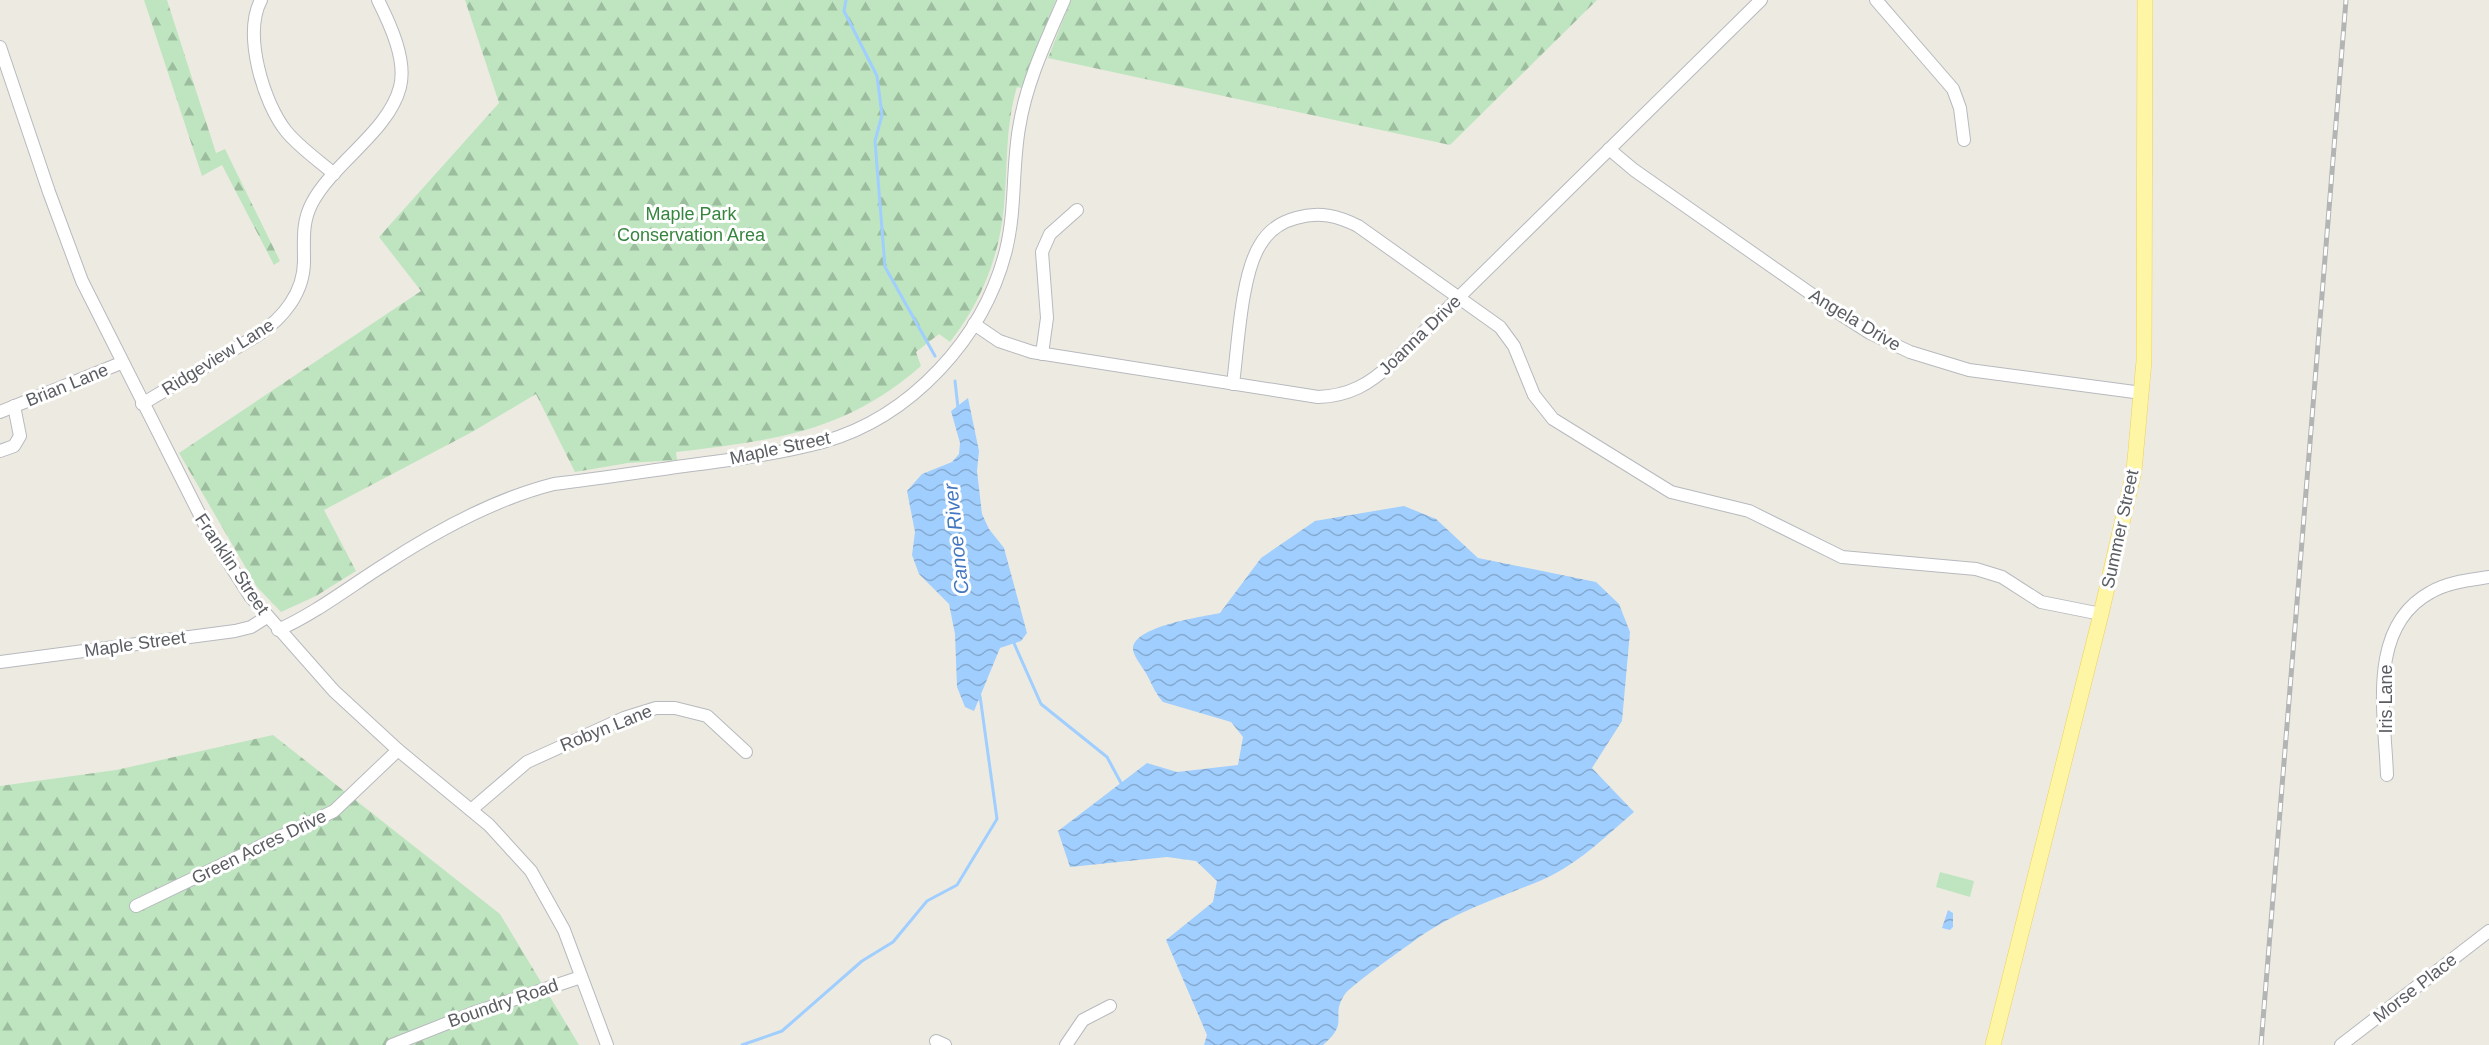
<svg xmlns="http://www.w3.org/2000/svg" width="2489" height="1045" viewBox="0 0 2489 1045" font-family="Helvetica,sans-serif">
  <style>
    .green { fill: #bee5c0 }
    .forest { fill: url(#forest-firs) }
    .water { fill: url(#water-waves) }
    .lines { fill: none; stroke-linecap: round; stroke-linejoin: round }
    .stream { stroke: #a0cefe; stroke-width: 3 }
    .minor-casing { stroke: #b7b9be; stroke-width: 14 }
    .major-casing { stroke: #f0d057; stroke-width: 16 }
    .minor { stroke: #fff; stroke-width: 12 }
    .major { stroke: #fef6a5; stroke-width: 15 }
    .rail-casing { stroke: #b3b4b4; stroke-width: 5 }
    .rail { stroke: #fff; stroke-width: 3; stroke-dasharray: 9; stroke-linecap: butt }
    .labels { text-anchor: middle; dominant-baseline: central; stroke-width: 6; stroke-linejoin: round; paint-order: stroke }
    .park-label { font-size: 18px; fill: #36853f; stroke: #fff }
    .street-label { font-size: 18px; fill: #5a5d62; stroke: #fff }
    .water-label { font-size: 20px; font-style: italic; fill: #4377c1; stroke: #fff }
  </style>
  <defs>
    <pattern id="forest-firs" width="22" height="20" patternUnits="userSpaceOnUse" patternTransform="scale(1.5)"><rect width="22" height="20" fill="#bee5c0"/><path d="M5 1l3.5 6h-7zM16 11l3.5 6h-7z" fill="#9dbd9f"/></pattern>
    <pattern id="water-waves" width="16" height="10" patternUnits="userSpaceOnUse" patternTransform="scale(1.5)"><rect width="16" height="10" fill="#a0cefe"/><path d="M0 5q4-4 8 0t8 0" fill="none" stroke="#85aad1"/></pattern>
  </defs>
  <rect width="100%" height="100%" fill="#edebe1"/>
  <polygon class="green" points="1940,872 1974,881 1970,897 1936,887"/>
  <g class="forest">
    <polygon points="144,0 167,0 216,153 225,149 280,261 274,265 222,165 202,176"/>
    <path d="M465,0H1056L1021,88L1017,87C1005,127 1008,165 1004,206C1000,254 982,300 953,338L950,342L939,334L916,352L921,366C844,433 774,440 676,452L677,460L628,463L575,472L536,394L472,432L324,510L356,571L316,596L281,612L257,587L179,453L421,291L379,237L499,103Z"/>
    <polygon points="1071,0 1597,0 1450,145 1048,58"/>
    <polygon points="273,735 500,914 579,1045 0,1045 0,786 116,770"/>
  </g>
  <g class="water">
    <polygon points="968,398 979,451 977,471 982,514 989,529 1004,548 1027,633 1021,641 1000,648 974,711 965,707 957,687 955,634 949,604 919,574 912,555 915,532 907,491 922,474 952,462 959,454 960,443 951,411"/>
    <path d="M1404,506L1436,519L1478,558L1596,582L1619,604L1630,632L1622,721L1592,768L1634,812C1605,837 1577,865 1542,880C1499,898 1451,913 1414,941C1400,951 1353,984 1345,994C1329,1018 1351,1021 1323,1045H1204L1207,1035L1166,940L1213,902L1217,881L1196,861L1167,857L1070,867L1058,831L1147,763L1177,772L1238,765L1243,737L1231,722L1163,702C1154,692 1151,681 1144,670C1141,665 1133,655 1133,649C1133,626 1202,617 1220,613L1261,558L1315,521Z"/>
    <polygon points="1948,910 1953,913 1953,927 1950,930 1942,928"/>
  </g>
  <g class="lines">
    <g class="stream">
      <polyline points="846,0 844,11 877,76 882,115 875,141 885,267 935,356"/>
      <polyline points="955,381 958,408"/>
      <polyline points="1013,641 1041,704 1107,757 1121,783"/>
      <polyline points="742,1045 782,1031 862,961 893,942 927,901 957,885 997,819 980,696"/>
    </g>
    <g class="minor-casing">
      <g id="minor">
        <path d="M261,0C243,34 263,102 286,131C299,147 318,160 334,174"/>
        <polyline points="1876,0 1953,89 1960,108 1964,140"/>
        <polyline points="0,47 49,192 82,281 208,531 250,596 334,691 398,750 489,825 531,871 564,930 607,1045"/>
        <polyline points="1609,149 1634,170 1834,310 1870,333 1910,352 1969,370 2142,393"/>
        <path d="M974,324L999,341L1032,352L1318,397C1349,396 1370,384 1392,363L1761,0"/>
        <polyline points="1042,354 1047,318 1042,252 1050,234 1077,210"/>
        <path d="M1233,384C1238,346 1241,275 1260,245C1268,231 1281,222 1296,218C1319,211 1338,216 1358,226L1500,327L1514,346L1534,395L1553,419L1671,492L1749,511L1842,557L1976,569L2002,577L2041,602L2101,614"/>
        <path d="M142,404L258,335C283,318 304,293 304,261C304,239 302,222 312,203C333,163 389,131 400,87C407,60 390,24 378,0"/>
        <polyline points="0,412 121,363"/>
        <polyline points="0,451 14,446 20,436 14,406"/>
        <path d="M278,630C316,613 349,587 384,565C436,531 494,499 554,484C598,479 641,472 684,466C731,460 778,454 823,442C911,417 984,338 1006,250C1016,209 1012,169 1019,128C1026,83 1046,41 1064,0"/>
        <polyline points="0,662 235,631 251,627 267,617"/>
        <path d="M2387,775C2385,715 2366,627 2431,592C2448,582 2470,580 2489,577"/>
        <polyline points="471,810 527,762 624,718 656,708 675,708 707,716 746,752"/>
        <polyline points="136,906 334,811 398,750"/>
        <polyline points="936,1041 945,1045"/>
        <polyline points="392,1045 473,1013 581,977"/>
        <polyline points="1066,1045 1083,1020 1110,1006"/>
        <polyline points="2341,1045 2489,931"/>
      </g>
    </g>
    <g class="major-casing">
      <polyline id="major" points="1993,1045 2101,614 2134,471 2144,361 2145,0"/>
    </g>
    <use href="#minor" class="minor"/>
    <use href="#major" class="major"/>
    <g class="rail-casing">
      <polyline id="rail" points="2261,1045 2346,0"/>
    </g>
    <use href="#rail" class="rail"/>
  </g>
  <g class="labels">
    <g class="park-label">
      <text x="691" y="214">Maple Park<tspan x="691" dy="21">Conservation Area</tspan></text>
    </g>
    <g class="street-label">
      <text transform="translate(1855 320) rotate(31)">Angela Drive</text>
      <text transform="translate(1420 335) rotate(-44)">Joanna Drive</text>
      <text transform="translate(218 357) rotate(-32)">Ridgeview Lane</text>
      <text transform="translate(67 385) rotate(-22)">Brian Lane</text>
      <text transform="translate(780 448) rotate(-12)">Maple Street</text>
      <text transform="translate(2120 529) rotate(-78)">Summer Street</text>
      <text transform="translate(232 564) rotate(56)">Franklin Street</text>
      <text transform="translate(135 644) rotate(-8)">Maple Street</text>
      <text transform="translate(2386 699) rotate(-90)">Iris Lane</text>
      <text transform="translate(606 728) rotate(-22)">Robyn Lane</text>
      <text transform="translate(259 847) rotate(-26)">Green Acres Drive</text>
      <text transform="translate(2415 988) rotate(-38)">Morse Place</text>
      <text transform="translate(503 1003) rotate(-19)">Boundry Road</text>
    </g>
    <g class="water-label">
      <text transform="translate(956 539) rotate(-96)">Canoe River</text>
    </g>
  </g>
</svg>
